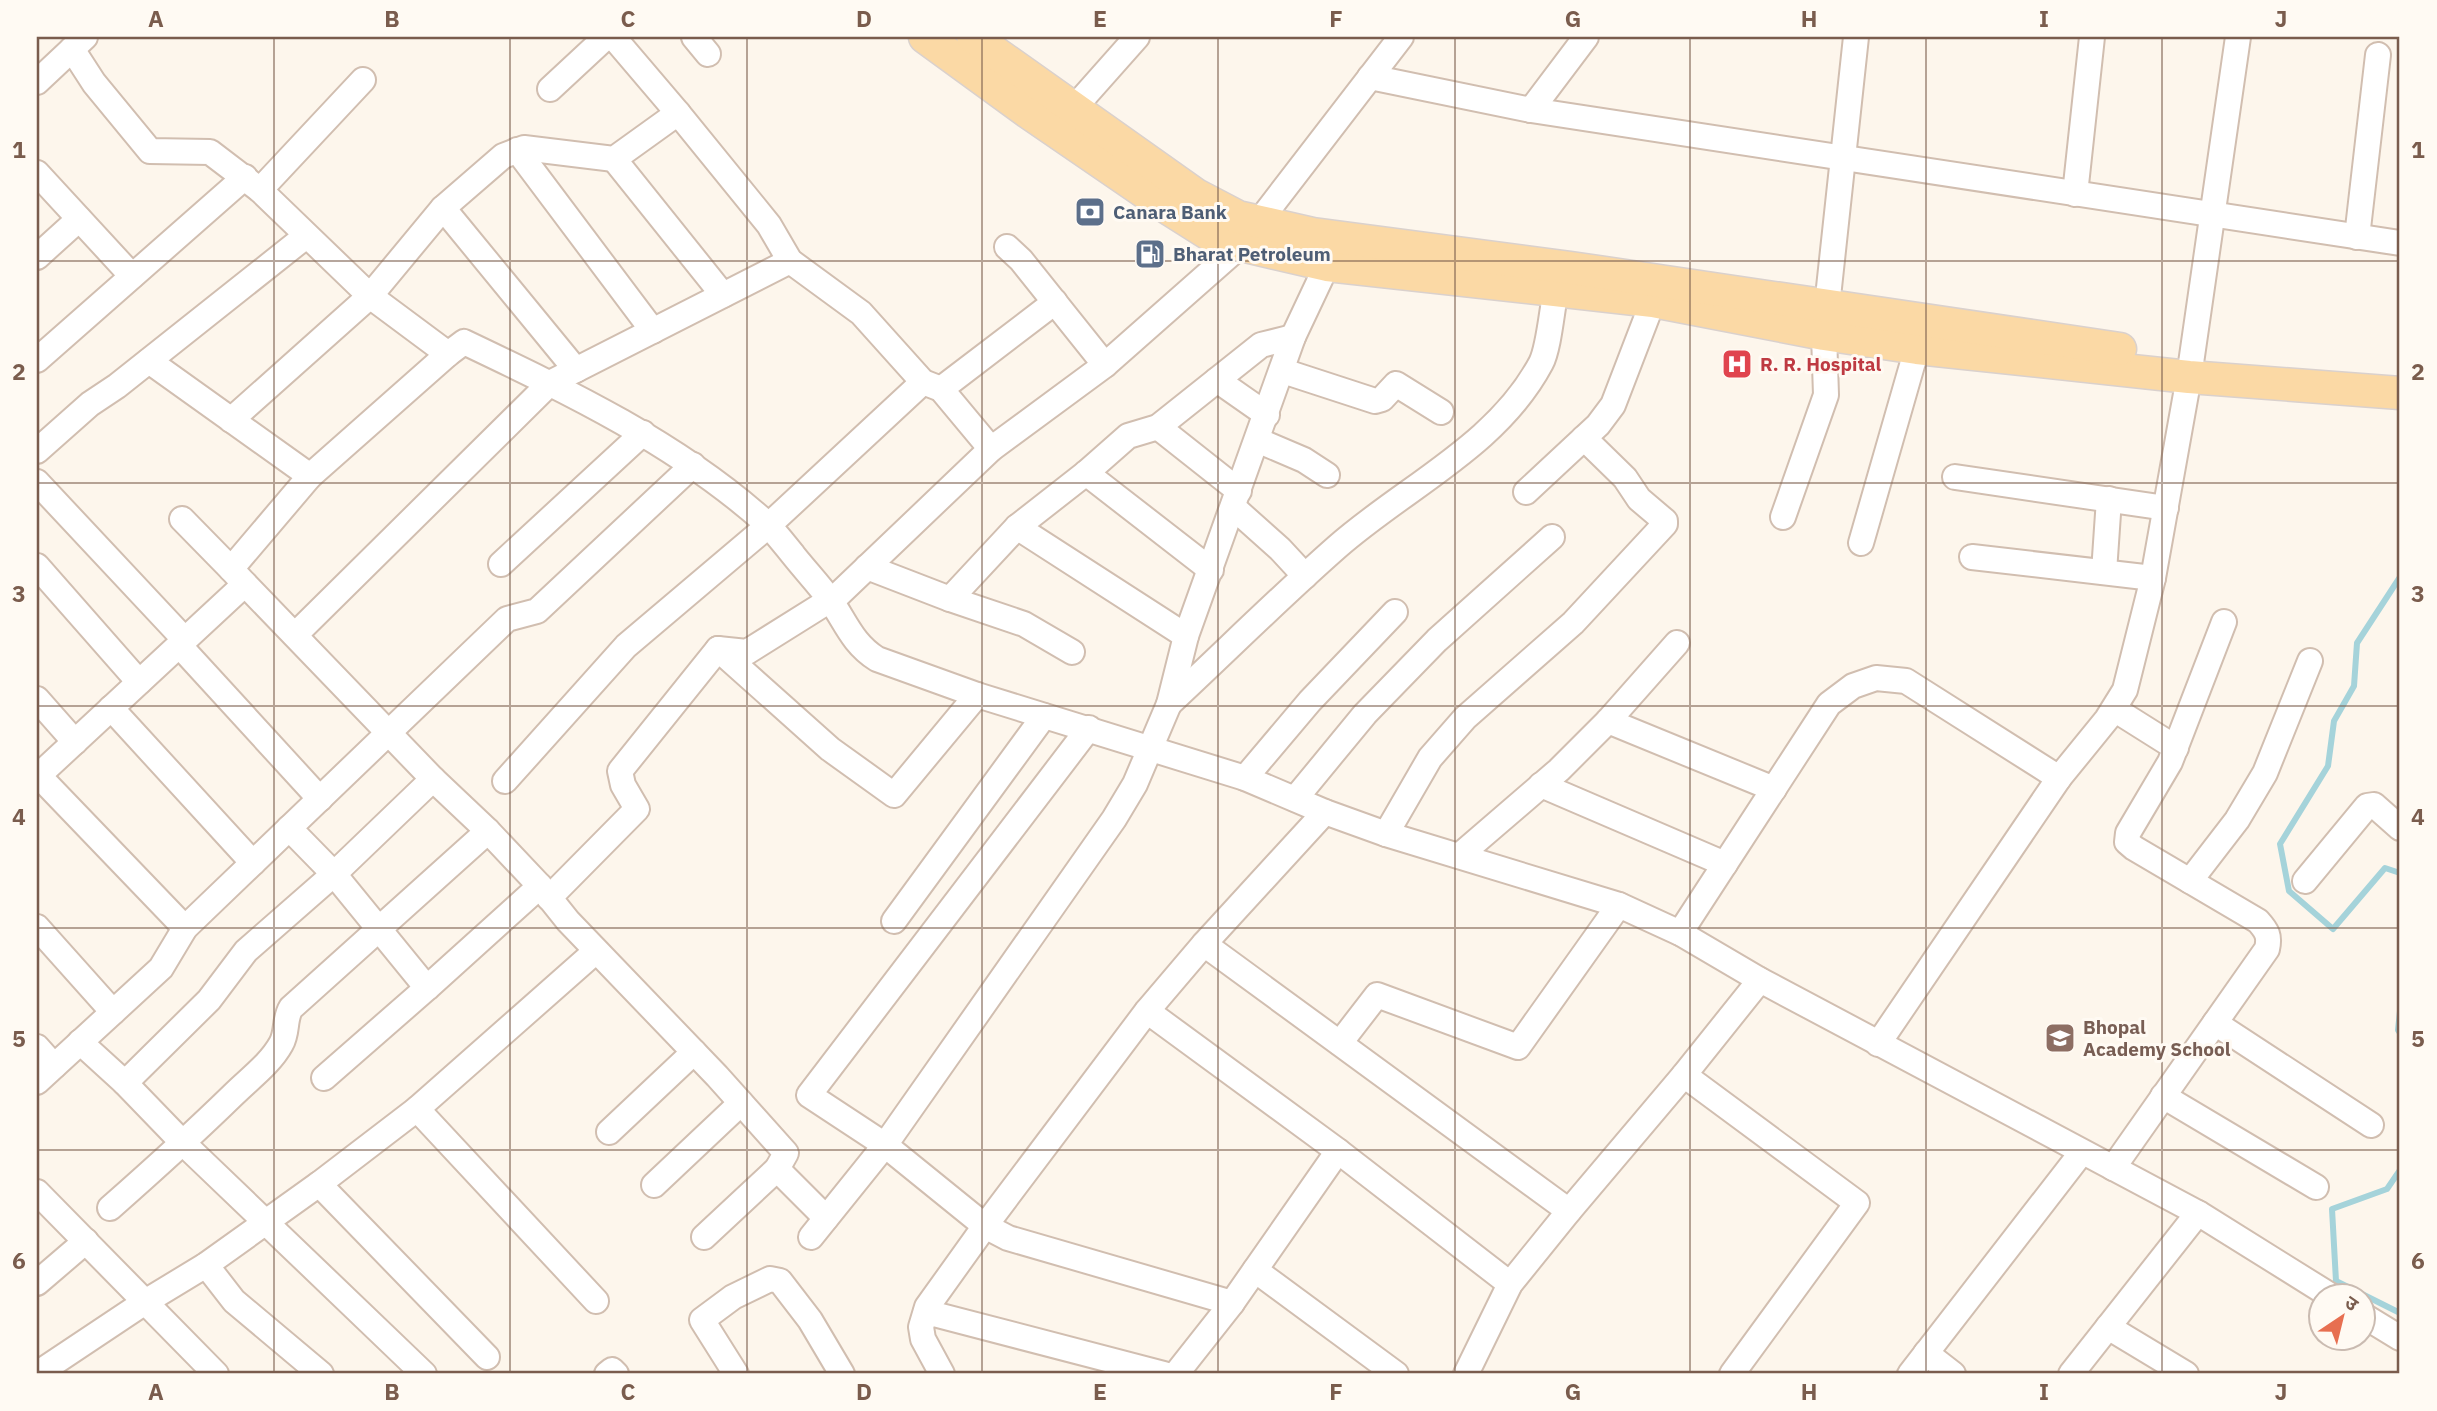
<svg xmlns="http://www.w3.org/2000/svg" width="2437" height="1411" viewBox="0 0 2437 1411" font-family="'IBM Plex Sans','Noto Sans Devanagari',sans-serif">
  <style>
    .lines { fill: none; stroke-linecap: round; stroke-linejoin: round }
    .stream { stroke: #a5d3da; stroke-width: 6 }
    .minor-casing { stroke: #d1beb0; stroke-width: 28 }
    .major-casing { stroke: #dad1cd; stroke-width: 35 }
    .minor { stroke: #fff; stroke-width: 24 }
    .major { stroke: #fbd9a5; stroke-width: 32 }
    .grid { fill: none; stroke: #7a5c4d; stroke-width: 2; stroke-opacity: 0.55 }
    .labels { text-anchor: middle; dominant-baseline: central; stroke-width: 6; stroke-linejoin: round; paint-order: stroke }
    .service-label { font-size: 19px; font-weight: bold; fill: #4e5e75; stroke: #fffaf3; text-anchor: start }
    .health-label { font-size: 19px; font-weight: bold; fill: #be3a42; stroke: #fffaf3; text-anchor: start }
    .education-label { font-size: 19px; font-weight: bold; fill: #785e54; stroke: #fffaf3; text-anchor: start }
    .neatline { fill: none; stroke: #7a5c4d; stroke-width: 2.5 }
    .grid-label { font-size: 23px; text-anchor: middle; font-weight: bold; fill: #7a5c4d }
  </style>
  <rect width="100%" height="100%" fill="#fdf6ec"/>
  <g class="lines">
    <g class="stream">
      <polyline points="2400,577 2357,643 2354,686 2334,721 2328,766 2280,844 2289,891 2333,929 2385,868 2400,873"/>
      <polyline points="2400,1011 2398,1030 2400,1033"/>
      <polyline points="2400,1170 2387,1189 2332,1209 2336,1281 2400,1313"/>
    </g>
    <g class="minor-casing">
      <g id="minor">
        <polyline points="607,37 615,39 678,113 769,225 790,261 861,313 923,382 941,389 991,449"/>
        <polyline points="694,37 708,54"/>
        <polyline points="72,49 94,83 150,151 210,152 260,190 370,296 448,354"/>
        <polyline points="1370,77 1531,110 2400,243"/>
        <polyline points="37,82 85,37"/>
        <polyline points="550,89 606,37"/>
        <polyline points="1074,108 1137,37"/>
        <polyline points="1531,110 1586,37"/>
        <polyline points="517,150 653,331"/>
        <polyline points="614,159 723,295"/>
        <polyline points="37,173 132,276"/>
        <polyline points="260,190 363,80"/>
        <polyline points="2075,194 2092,37"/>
        <polyline points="443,208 576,370"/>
        <polyline points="2357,237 2378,55"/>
        <polyline points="1007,247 1021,260 1105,365"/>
        <polyline points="37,257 79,219"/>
        <polyline points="37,360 245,177"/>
        <polyline points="149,361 310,476"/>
        <polyline points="1283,371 1375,401 1382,399 1396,384 1441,412"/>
        <polyline points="1217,380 1267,415"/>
        <polyline points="941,389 1055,302"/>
        <polyline points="231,420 370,296 443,208 503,156 524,148 614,159 678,113"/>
        <polyline points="1158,427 1239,491"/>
        <polyline points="1257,440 1304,460 1327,475"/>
        <polyline points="37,451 90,404 117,386 306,236"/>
        <polyline points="1086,473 1211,570"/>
        <polyline points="1955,477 2166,508"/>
        <polyline points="37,482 185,640"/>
        <polyline points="1526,492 1598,425 1613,405 1653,301"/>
        <polyline points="1233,507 1280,549 1305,576"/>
        <polyline points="1783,517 1826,395 1824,334 1856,37"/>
        <polyline points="182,519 231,569"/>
        <polyline points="1017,527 1186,636"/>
        <polyline points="1861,543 1917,348"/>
        <polyline points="1972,557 2153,578"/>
        <polyline points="501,564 643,433"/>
        <polyline points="37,566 139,682"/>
        <polyline points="867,567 950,599 1024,624 1072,652"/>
        <polyline points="2104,572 2109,499"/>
        <polyline points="245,584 433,779 488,831 540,886 568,921 717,1076 786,1153 777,1169 704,1237"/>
        <polyline points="950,599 1017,527 1086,473 1128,436 1158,427 1261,345 1293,337"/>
        <polyline points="295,635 550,383 790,261"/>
        <polyline points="179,645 320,799"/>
        <polyline points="718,649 830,749 894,795 977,695"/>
        <polyline points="37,699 75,742"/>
        <path d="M1169,704C1225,652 1279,598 1337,547C1405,487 1497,446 1541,363C1549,348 1552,308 1556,290"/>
        <polyline points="111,708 253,863"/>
        <polyline points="2114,709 2176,748"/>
        <polyline points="1608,721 1774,789"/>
        <polyline points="1089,728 809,1095 885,1145 985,1226 1008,1238 1232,1303"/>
        <polyline points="37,774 185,928"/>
        <path d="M37,777L245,584L231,569L310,476L448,354L464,342C571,393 678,444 766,523C776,533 785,545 794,556C806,571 820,586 831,601C846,623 853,644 877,659L977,695L1245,778L1325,812L1386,834L1619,905L1680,933L1760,980L2198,1213L2331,1296"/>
        <polyline points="1245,778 1310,701 1395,612"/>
        <polyline points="505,781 626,646 769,525 923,382"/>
        <polyline points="1541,785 1725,864"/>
        <polyline points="1295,799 1365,714 1437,640 1552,537"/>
        <polyline points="289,828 334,874 427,988 540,886"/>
        <polyline points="1386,834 1430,758 1465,718 1573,623 1665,524 1665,521 1639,499 1625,478 1584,438"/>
        <polyline points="1459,856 1559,770 1608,721 1677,643"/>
        <polyline points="2190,881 2237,820 2265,773 2310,661"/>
        <polyline points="2305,881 2367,806 2374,805 2400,828"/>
        <polyline points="549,898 637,809 623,785 620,771 718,649 747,652 838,595 991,449 1105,365 1241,245 1401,37"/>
        <polyline points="894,921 1044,716"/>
        <polyline points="37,927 113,1012"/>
        <polyline points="1680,933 1829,704 1853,686 1876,678 1906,681 2059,778"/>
        <polyline points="1204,944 1569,1211"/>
        <polyline points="1147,1011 1338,1151 1510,1284"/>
        <polyline points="2215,1023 2371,1125"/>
        <polyline points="80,1042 125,1083 209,1000 246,951 334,874 433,779"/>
        <polyline points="1340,1043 1377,995 1518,1047 1619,905"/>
        <polyline points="1878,1044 2059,778 2107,719 2125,690 2153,578 2189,377 2238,37"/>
        <polyline points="37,1047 54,1066"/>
        <polyline points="1684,1075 1857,1203 1732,1374"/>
        <polyline points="324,1078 427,988"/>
        <polyline points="37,1082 161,968 185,928 507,619 537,611 693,465"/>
        <polyline points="125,1083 183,1143 424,1374"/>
        <polyline points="2163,1096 2316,1187"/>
        <polyline points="417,1109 596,1301"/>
        <polyline points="609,1132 694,1052"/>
        <path d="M2113,1168L2267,949C2270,936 2267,931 2258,921L2134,848L2127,842L2128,833L2170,762L2224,622"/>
        <polyline points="777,1169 826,1218"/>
        <polyline points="319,1184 487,1357"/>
        <polyline points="654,1185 741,1103"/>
        <polyline points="37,1192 216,1374"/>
        <path d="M110,1208C152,1171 193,1134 233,1095C249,1079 270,1064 281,1044C288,1032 284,1019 291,1008L488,831"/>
        <polyline points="811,1237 885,1145 1114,819 1135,784 1169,704 1186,636 1293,337 1327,265"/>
        <polyline points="206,1265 234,1301 321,1374"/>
        <polyline points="1255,1270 1396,1374"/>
        <polyline points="37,1283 86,1241"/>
        <polyline points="926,1312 1164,1374"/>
        <polyline points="2364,1316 2400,1338"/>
        <polyline points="2108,1327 2186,1374"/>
        <polyline points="1926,1353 1953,1374"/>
        <polyline points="37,1374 145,1302 206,1265 319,1184 417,1109 596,951"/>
        <polyline points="607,1374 612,1370 616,1374"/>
        <polyline points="736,1374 702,1320 733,1297 770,1279 780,1281 810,1320 842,1374"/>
        <polyline points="942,1374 923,1339 921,1327 927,1307 985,1226 1147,1011 1204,944 1325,812"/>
        <polyline points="1176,1374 1232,1303 1338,1151"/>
        <polyline points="1466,1374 1510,1284 1569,1211 1684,1075 1760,980"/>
        <polyline points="1910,1374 2082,1152"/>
        <polyline points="2071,1374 2198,1213"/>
      </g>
    </g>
    <g class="major-casing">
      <g id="major">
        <polyline points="925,37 1028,112 1171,210 1209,234 1241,245 1327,265 1653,301 1824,334 1917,348 2189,377 2400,393"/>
        <polyline points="973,37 1196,195 1238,217 1313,234 1571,268 2120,349"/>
      </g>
    </g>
    <use href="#minor" class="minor"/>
    <use href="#major" class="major"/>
  </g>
  <path class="grid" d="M274,37V1374M510,37V1374M747,37V1374M982,37V1374M1218,37V1374M1455,37V1374M1690,37V1374M1926,37V1374M2162,37V1374M37,261H2400M37,483H2400M37,706H2400M37,928H2400M37,1150H2400"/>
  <defs>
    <g id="bank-square" transform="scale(1.575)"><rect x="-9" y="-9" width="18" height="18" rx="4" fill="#5c6f8a" stroke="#fffaf3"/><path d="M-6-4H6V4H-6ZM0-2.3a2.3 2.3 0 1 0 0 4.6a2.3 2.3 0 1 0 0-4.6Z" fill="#fff"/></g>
    <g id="fuel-square" transform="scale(1.575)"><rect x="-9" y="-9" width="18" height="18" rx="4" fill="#5c6f8a" stroke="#fffaf3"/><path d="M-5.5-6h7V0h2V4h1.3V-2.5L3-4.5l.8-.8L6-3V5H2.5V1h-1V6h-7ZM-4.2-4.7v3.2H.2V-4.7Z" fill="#fff"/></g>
    <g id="hospital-square" transform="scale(1.575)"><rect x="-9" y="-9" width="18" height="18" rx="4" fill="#e0444e" stroke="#fffaf3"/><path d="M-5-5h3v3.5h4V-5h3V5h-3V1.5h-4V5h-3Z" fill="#fff"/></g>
    <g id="school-square" transform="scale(1.575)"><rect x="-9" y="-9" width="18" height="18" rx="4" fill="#8d6e63" stroke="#fffaf3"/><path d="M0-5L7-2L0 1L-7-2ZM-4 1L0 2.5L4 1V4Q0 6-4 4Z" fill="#fff"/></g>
  </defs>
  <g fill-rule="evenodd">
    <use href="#bank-square" x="1090" y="212"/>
    <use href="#fuel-square" x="1150" y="254"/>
    <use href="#hospital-square" x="1737" y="364"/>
    <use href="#school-square" x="2060" y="1038"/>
  </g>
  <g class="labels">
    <g class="service-label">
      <text x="1113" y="212">Canara Bank</text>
      <text x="1173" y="254">Bharat Petroleum</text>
    </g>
    <g class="health-label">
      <text x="1760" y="364">R. R. Hospital</text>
    </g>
    <g class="education-label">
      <text x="2083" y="1027">Bhopal<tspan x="2083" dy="22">Academy School</tspan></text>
    </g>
  </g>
  <rect width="2437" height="1411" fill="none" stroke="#fffaf3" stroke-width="77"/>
  <g transform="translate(2342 1317) rotate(35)"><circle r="33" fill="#fffaf3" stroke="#cabbb1" stroke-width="2"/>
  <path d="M0-5L12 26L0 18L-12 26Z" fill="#e76f51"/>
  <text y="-10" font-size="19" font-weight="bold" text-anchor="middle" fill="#7a5c4d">उ</text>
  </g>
  <rect x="38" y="38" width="2360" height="1334" class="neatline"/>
  <g class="grid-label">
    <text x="156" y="27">A</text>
    <text x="392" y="27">B</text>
    <text x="628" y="27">C</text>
    <text x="864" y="27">D</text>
    <text x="1100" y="27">E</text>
    <text x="1336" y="27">F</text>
    <text x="1573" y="27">G</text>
    <text x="1809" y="27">H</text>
    <text x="2044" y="27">I</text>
    <text x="2281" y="27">J</text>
    <text x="19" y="158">1</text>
    <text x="2418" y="158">1</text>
    <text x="19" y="380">2</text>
    <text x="2418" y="380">2</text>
    <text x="19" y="602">3</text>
    <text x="2418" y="602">3</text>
    <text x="19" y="825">4</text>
    <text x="2418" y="825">4</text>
    <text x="19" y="1047">5</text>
    <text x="2418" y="1047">5</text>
    <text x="19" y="1269">6</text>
    <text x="2418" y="1269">6</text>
    <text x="156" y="1400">A</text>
    <text x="392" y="1400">B</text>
    <text x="628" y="1400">C</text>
    <text x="864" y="1400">D</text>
    <text x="1100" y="1400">E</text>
    <text x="1336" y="1400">F</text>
    <text x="1573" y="1400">G</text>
    <text x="1809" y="1400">H</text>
    <text x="2044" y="1400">I</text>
    <text x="2281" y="1400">J</text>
  </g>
</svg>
